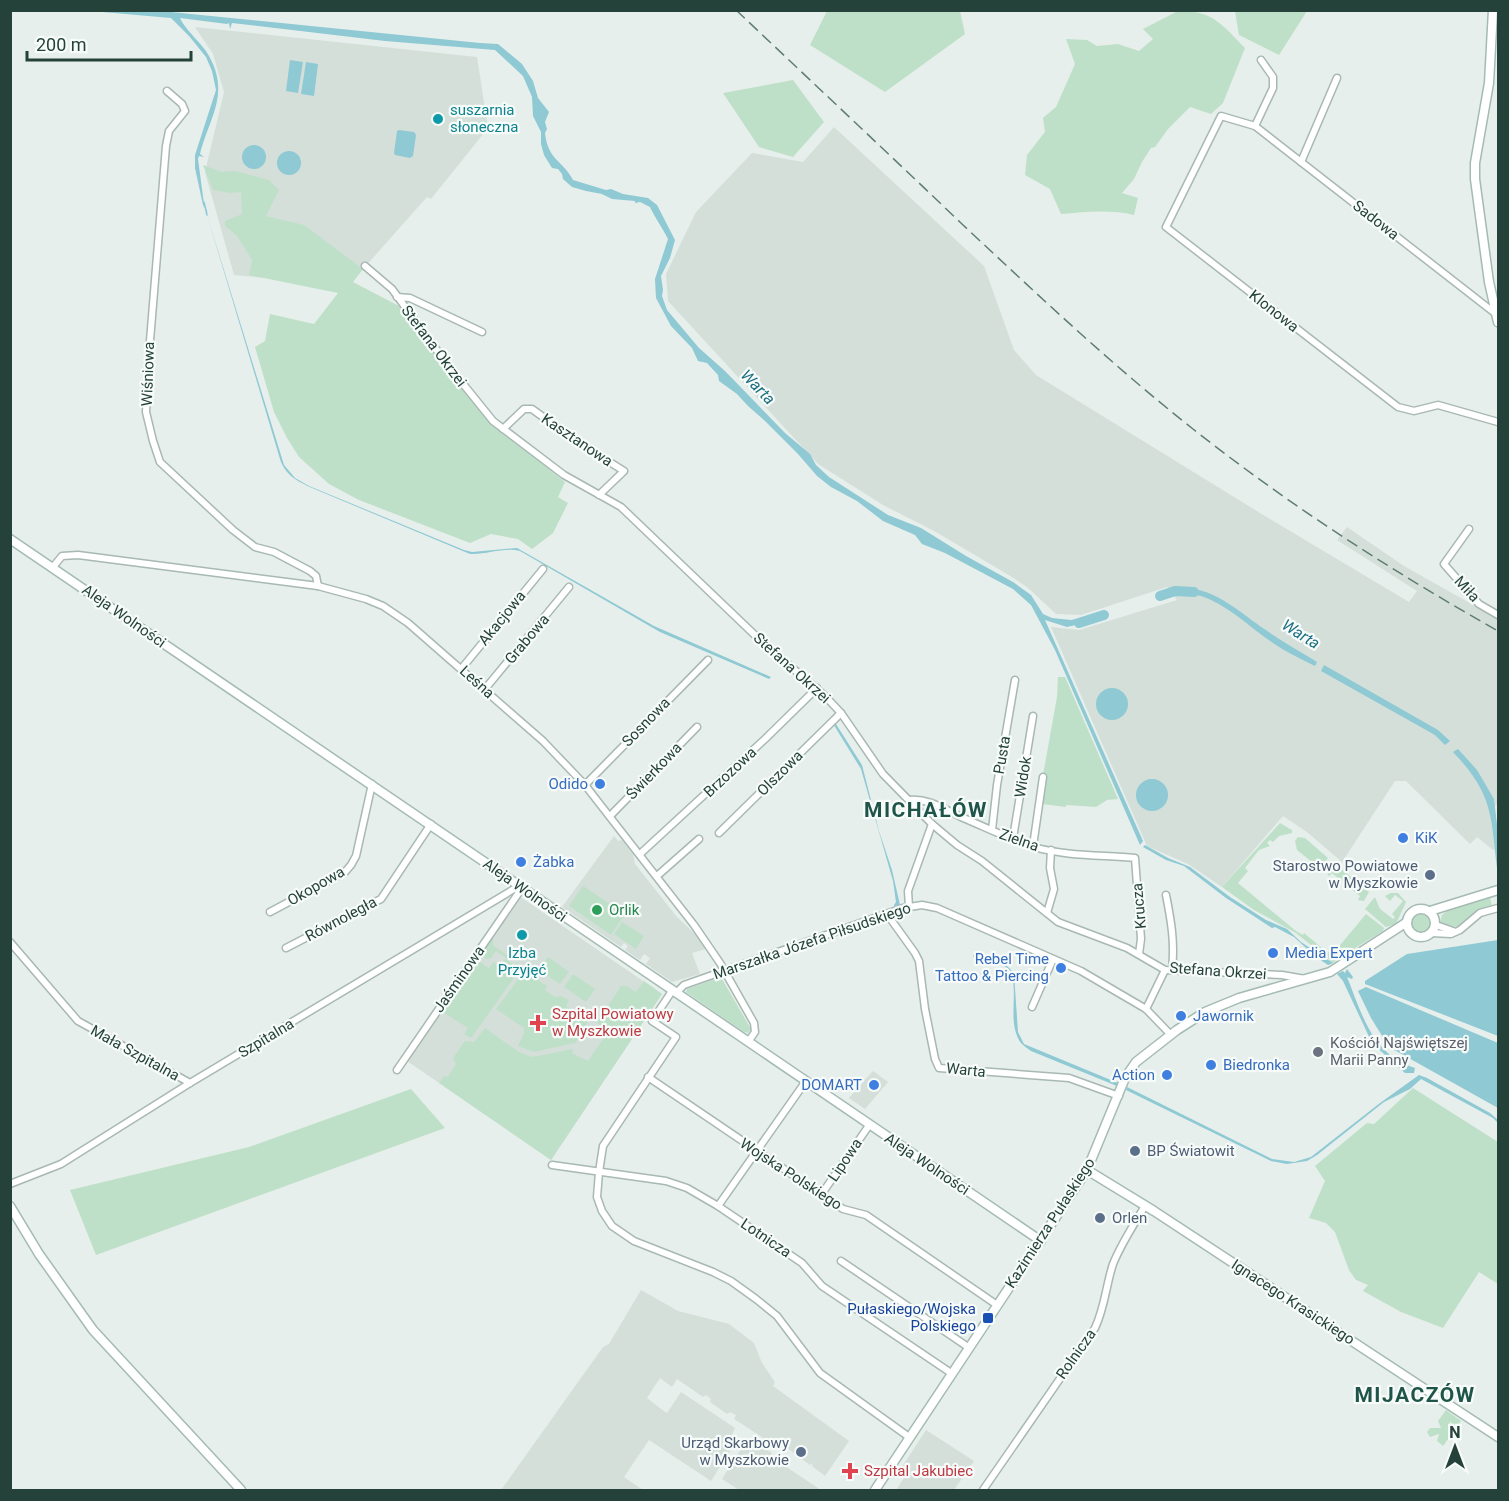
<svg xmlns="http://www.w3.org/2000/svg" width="1509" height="1501" viewBox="0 0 1509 1501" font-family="Roboto,sans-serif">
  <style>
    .built { fill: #d4dfda }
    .green { fill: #bfe0c8 }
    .water { fill: #8ec9d4 }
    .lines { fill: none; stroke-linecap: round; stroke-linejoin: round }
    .stream { stroke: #8ec9d4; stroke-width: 1.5 }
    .river { stroke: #8ec9d4; stroke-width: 10 }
    .street-casing { stroke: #a8b8b2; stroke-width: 9 }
    .secondary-casing { stroke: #a4bbb3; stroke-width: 11 }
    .street { stroke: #fff; stroke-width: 6 }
    .secondary { stroke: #fff; stroke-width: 8 }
    .rail { stroke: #5f7d75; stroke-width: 1.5; stroke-dasharray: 12 6; stroke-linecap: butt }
    .culture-dot { fill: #0f9aa8; stroke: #f7fbf9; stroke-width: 2 }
    .shop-dot { fill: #3f7fe0; stroke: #f7fbf9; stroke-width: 2 }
    .service-dot { fill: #5c6f8a; stroke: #f7fbf9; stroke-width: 2 }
    .leisure-dot { fill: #2e9e5b; stroke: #f7fbf9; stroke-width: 2 }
    .health-dot { fill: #e0444e; stroke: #f7fbf9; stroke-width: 2 }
    .worship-dot { fill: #6b7280; stroke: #f7fbf9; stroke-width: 2 }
    .transit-dot { fill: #1a4fb4; stroke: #f7fbf9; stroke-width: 2 }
    .labels { text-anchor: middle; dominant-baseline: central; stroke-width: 4.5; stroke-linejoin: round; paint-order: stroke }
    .culture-label { font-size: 15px; fill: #0d838f; stroke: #f7fbf9; text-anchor: start }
    .street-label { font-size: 15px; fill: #24423a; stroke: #f7fbf9 }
    .shop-label { font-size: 15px; fill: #366cbe; stroke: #f7fbf9; text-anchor: start }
    .service-label { font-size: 15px; fill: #4e5e75; stroke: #f7fbf9; text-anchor: end }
    .leisure-label { font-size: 15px; fill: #27864d; stroke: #f7fbf9; text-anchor: start }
    .health-label { font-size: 15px; fill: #be3a42; stroke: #f7fbf9; text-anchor: start }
    .worship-label { font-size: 15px; fill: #5b616d; stroke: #f7fbf9; text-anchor: start }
    .transit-label { font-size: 15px; fill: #164399; stroke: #f7fbf9; text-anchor: end }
    .water-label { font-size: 16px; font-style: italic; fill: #1c6f80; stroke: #f7fbf9 }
    .district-label { font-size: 21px; font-weight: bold; letter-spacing: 1.5px; fill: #1f5548; stroke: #f7fbf9 }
  </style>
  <rect width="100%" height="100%" fill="#e6efeb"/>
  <g class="built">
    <polygon points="195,27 477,57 488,128 431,199 427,197 348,286 234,275 205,172 224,92 213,54"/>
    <polygon points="834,127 984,266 1014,350 1036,375 1260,513 1409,602 1417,591 1337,540 1347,527 1404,566 1498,619 1498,803 1490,811 1495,849 1493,850 1477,837 1470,844 1406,781 1395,781 1342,862 1307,832 1283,816 1222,887 1188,864 1147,846 1051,627 1079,630 1177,600 1167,587 1081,615 1056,614 1027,587 1012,577 936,532 883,505 818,464 668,301 666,274 696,212 752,153 803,162"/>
    <polygon points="614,836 618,841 622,840 633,854 635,864 677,917 696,935 706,949 692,953 700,974 672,982 646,964 650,958 644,954 640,960 625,950 628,946 624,943 621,947 562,907"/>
    <polygon points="519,896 662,994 551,1160 407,1061"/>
    <polygon points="873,1071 888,1082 865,1109 849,1098"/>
    <polygon points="641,1290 678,1311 729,1324 754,1343 762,1363 775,1382 773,1386 849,1441 825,1476 812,1466 813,1463 810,1465 786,1447 783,1451 745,1426 734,1419 736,1415 730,1412 727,1414 710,1402 711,1399 706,1395 703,1397 677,1379 672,1387 660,1378 647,1398 665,1412 667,1413 681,1392 735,1428 730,1439 735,1443 711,1481 649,1440 624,1477 643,1490 501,1490 603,1347 609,1344"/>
    <polygon points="926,1430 974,1461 954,1490 896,1490 906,1475 900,1470"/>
    <polygon points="748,1438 772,1453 770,1456 821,1490 739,1490 722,1479"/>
  </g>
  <g class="green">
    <polygon points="827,11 960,11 965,34 885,92 810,45"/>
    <path d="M1178,11C1213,10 1222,25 1245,48L1223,103L1211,114L1190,107L1168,129L1155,147L1151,148L1142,162L1134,179L1122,193L1138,198L1134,215C1110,209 1085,212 1061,214L1050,189L1025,175L1027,155L1045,132L1043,118L1056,107L1075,64L1066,39L1087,40L1097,46L1118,44L1139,51L1153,39L1143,29Z"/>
    <polygon points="1235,11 1235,10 1307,11 1279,55 1239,35"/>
    <polygon points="793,80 824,122 793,157 759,147 723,93"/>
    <polygon points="203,165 222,172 235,171 269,180 279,190 266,216 304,225 363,269 353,282 399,306 427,345 491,422 565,482 558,497 568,503 553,533 532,549 518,539 491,534 470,543 359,500 329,484 299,457 287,438 274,412 255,347 265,341 270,314 314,324 338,293 249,275 252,260 237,236 225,226 225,221 242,214 241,192 230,193 213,190"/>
    <polygon points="1058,677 1065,677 1118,799 1107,800 1096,807 1066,805 1066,807 1042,804 1046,776 1043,775 1057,697"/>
    <polygon points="1280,823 1292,830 1292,833 1279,836 1273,842 1270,840 1267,843 1270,846 1259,850 1245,868 1248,871 1238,883 1296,931 1303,935 1304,933 1328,953 1331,949 1341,957 1333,963 1296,933 1254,910 1222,887"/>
    <polygon points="1298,837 1305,838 1328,858 1323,866 1317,866 1297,850 1295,841"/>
    <polygon points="1331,865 1337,865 1369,892 1364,901 1358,900 1360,896 1332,873 1329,876 1328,875 1327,871"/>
    <polygon points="583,886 625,914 611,935 569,906"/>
    <polygon points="1391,893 1398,893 1406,902 1396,924 1386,927 1365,909 1375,897 1380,909 1393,919 1395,917 1392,914 1403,901 1395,895 1390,901 1385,896"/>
    <polygon points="1490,897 1492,907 1477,912 1457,927 1440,923 1442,915 1447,911"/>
    <circle cx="1421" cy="923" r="11"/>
    <polygon points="1366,914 1384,928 1383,931 1342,956 1336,950"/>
    <polygon points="622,922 644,936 636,949 614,934"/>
    <polygon points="493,934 493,945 509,957 507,960 515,966 517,962 521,968 472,1037 469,1037 464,1034 468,1028 441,1011 476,959 489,968 493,962 501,966 506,958 496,951 491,958 486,959 481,956 481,952"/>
    <polygon points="548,957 569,972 560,984 539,970"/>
    <polygon points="524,971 547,986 545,990 555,997 561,996 569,1000 566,1006 588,1019 586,1029 575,1043 534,1052 518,1046 524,1033 524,1028 496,1009"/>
    <polygon points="573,974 595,989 586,1002 564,987"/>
    <polygon points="718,978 722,979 751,1029 748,1033 744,1032 686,992 687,989"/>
    <polygon points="644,981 662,994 551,1160 439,1083 444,1076 448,1077 456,1064 453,1058 465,1041 474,1042 485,1028 519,1052 532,1057 573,1049 572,1053 588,1061 609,1030 597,1023 621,986 627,986 636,992"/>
    <polygon points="1413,1088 1498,1142 1498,1284 1479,1272 1443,1328 1401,1312 1363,1291 1368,1285 1356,1280 1349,1270 1335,1232 1326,1223 1309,1218 1325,1181 1315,1166 1367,1123 1374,1124"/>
    <polygon points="411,1089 445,1128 96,1255 70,1190 249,1147"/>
    <polygon points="1446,1410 1461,1421 1443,1446 1437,1441 1439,1434 1430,1437 1427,1432 1430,1428 1441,1428 1438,1421"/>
  </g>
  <g class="water">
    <path d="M161,11L480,43L498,44L522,64L533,81L538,98L549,112L545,122L547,129L545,133C548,161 563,160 573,180L606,190L611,189L623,194L648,198L657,205L675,240L670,258L661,276L663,290L662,296L667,310L699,348L725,371L785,433L810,454L816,465L829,477L888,515L921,528L966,556L1013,582L1031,595L1043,614L1052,618L1071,620L1088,616L1093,621L1067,627L1045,620L1143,841L1140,845L1055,650L1031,605L1013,589L945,553L922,544L915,535L883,521L857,501L831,487L817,476L798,454L765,421L748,406L737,394L719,381L718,375L707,363L698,361L692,348L671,326L656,298L655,279L668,239C662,227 654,216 650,207L640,202L635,203V201L612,199L602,194L586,191L572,187L563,179L562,174L558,169L552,168L544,155L541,144V132L533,116L532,97L523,76L495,50L385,41L232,23L230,29L229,23L227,24L180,18C185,29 198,40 206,51C232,92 210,115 200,154L204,157L199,156L198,159L204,204L208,213L203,205L195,168V155L216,90L212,71L206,57L189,36L171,18L91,11Z"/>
    <polygon points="290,60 303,62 298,93 286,91"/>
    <polygon points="306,62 318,64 314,96 301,94"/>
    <polygon points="399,130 414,132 416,135 413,156 410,158 395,155 394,153 397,131"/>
    <circle cx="254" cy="157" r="12"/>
    <circle cx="289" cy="163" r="12"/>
    <path d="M207,215L284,465L295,478L309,486L464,550L472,552L517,548L654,626L771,677L769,679L660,632L520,551C504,547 486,555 470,554L312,488C297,481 285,475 280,459Z"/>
    <path d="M1180,588C1214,586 1240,613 1266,630C1282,642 1300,651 1317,662L1315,666C1301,659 1286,652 1273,643C1246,625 1218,594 1183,593Z"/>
    <polygon points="1324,665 1438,730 1450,741 1445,745 1435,735 1321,671"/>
    <circle cx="1112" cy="704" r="16"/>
    <polygon points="834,721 862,765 879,831 892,870 900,905 894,907 894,905 896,902 893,881 861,769 832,722"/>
    <path d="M1458,749L1477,770L1494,799L1498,833V875C1490,818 1496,797 1453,752Z"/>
    <circle cx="1152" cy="795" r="16"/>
    <polygon points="1145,845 1168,858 1190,867 1230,897 1266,920 1287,929 1301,942 1333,963 1328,965 1316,957 1294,937 1275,927 1272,928 1226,898 1184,866 1166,860 1143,847"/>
    <polygon points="1498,940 1498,1036 1365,984 1365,981 1407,954"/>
    <path d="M973,955C988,959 1005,959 1014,974L1018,1032L1024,1044L1118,1083L1117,1086L1031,1051C1026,1047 1020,1044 1018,1038C1008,1018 1019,991 1010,970L1001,964L973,957Z"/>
    <path d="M1347,969L1353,977L1352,979L1347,977C1362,1014 1372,1055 1415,1068L1414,1073H1405L1372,1043L1343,981L1337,974L1343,971L1345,973Z"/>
    <polygon points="1366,987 1498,1043 1498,1108 1389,1047 1371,1018 1358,991"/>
    <polygon points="1419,1075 1427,1078 1490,1113 1498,1120 1498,1123 1493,1118 1421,1079 1410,1089 1384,1102 1317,1155 1307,1161 1287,1164 1271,1161 1126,1090 1127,1087 1272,1159 1294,1162 1311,1157 1380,1103"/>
  </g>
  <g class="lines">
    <polyline class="stream" points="204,202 207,215"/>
    <g class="river">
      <polyline points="1160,596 1175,591 1194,592"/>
      <polyline points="1079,623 1104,615"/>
    </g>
    <g class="street-casing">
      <g id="street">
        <polyline points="167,91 182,104 185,111 169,131 166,146 149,353 146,412 153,441 160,462 233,530 255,547 274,552 310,571 316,576 318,586"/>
        <polyline points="1255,126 1273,88 1273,77 1261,60"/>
        <polyline points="1301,162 1337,78"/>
        <polyline points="365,266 392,289 447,364 493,421 564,475 621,507 759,639 826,697 841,713 883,774 932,824 957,845 982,861 1058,922 1127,948 1165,970 1282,975 1305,979"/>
        <polyline points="397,297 410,298 482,332"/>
        <polyline points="1496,314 1255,126 1221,116 1166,227 1398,407 1414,411 1438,405 1498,422"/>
        <polyline points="503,429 524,409 532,409 576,441 624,471 599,495"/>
        <polyline points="1469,529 1444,564 1479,604 1498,615"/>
        <polyline points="53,567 62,556 78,555 318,586 366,599 383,606 408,623 543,741 585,785 694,925 720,963 754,1023 755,1032 748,1042"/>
        <polyline points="462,668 543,569"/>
        <polyline points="485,689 569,587"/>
        <polyline points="585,785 708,660"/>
        <path d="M909,800C928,798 944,809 961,817C985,827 1009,839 1034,847C1064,856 1103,855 1135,858L1141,939L1139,954"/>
        <polyline points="610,816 697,727"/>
        <polyline points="992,830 997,785 1015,680"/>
        <polyline points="719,833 841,713"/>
        <polyline points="1013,838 1033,716"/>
        <polyline points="1033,846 1043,777"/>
        <polyline points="640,854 765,739 817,688"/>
        <polyline points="657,876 699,839"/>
        <path d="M1166,895C1171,920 1175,943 1172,969"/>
        <polyline points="909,907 908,891 932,824"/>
        <polyline points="270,912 345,872 351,865 356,856 372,784"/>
        <polyline points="1047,913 1054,889 1050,868 1051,850"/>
        <polyline points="887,914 915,953 919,961 925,1009 935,1059 939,1068 1069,1078 1119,1096"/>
        <polyline points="1436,925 1453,931"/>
        <polyline points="1431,933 1451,934 1460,930 1480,913 1498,908"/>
        <polyline points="10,942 78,1021 190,1083"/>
        <polyline points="286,948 381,899 431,824"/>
        <polyline points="672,991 652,1021 676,1037 603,1146 599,1172 597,1197 602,1211 612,1226 634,1241 713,1272 731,1281 756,1299 777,1316 820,1373 909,1437"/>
        <polyline points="676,993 684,985 903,908 922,905 937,908 1081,971 1146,1009 1171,1035"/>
        <polyline points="1032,1007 1053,959"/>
        <polyline points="1146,1009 1165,970"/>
        <polyline points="397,1070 522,888"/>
        <polyline points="648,1077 843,1209 866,1215 997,1305"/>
        <polyline points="552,1165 666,1181 687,1188 718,1206 802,1263 822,1286 951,1373"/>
        <polyline points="10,1184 61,1164 190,1083 519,886"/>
        <polyline points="821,1195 870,1124"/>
        <polyline points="718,1206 806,1081"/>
        <polyline points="841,1261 968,1347"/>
        <path d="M983,1490L1095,1328C1105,1307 1106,1285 1113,1264C1121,1244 1134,1224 1145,1206"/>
      </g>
    </g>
    <g class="secondary-casing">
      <g id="secondary">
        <polyline points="1493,10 1489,83 1475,163 1475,179 1489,282 1498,322"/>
        <polyline points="10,539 1041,1241"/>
        <circle cx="1421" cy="923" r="14"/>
        <polyline points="1430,911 1498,890"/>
        <polyline points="1087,1170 1154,1211 1498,1437"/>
        <polyline points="10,1206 39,1254 93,1330 241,1490"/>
        <polyline points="875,1490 1087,1170 1125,1078 1136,1062 1177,1030 1205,1012 1239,998 1330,972 1407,922"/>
      </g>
    </g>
    <use href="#street" class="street"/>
    <use href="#secondary" class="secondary"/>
    <path class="rail" d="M736,10C812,82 888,153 963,225C1038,295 1112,365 1193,429C1289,505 1392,571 1498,631"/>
  </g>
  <g class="culture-dot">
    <circle cx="438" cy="119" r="6"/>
    <circle cx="522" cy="935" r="6"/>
  </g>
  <g class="shop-dot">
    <circle cx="600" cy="784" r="6"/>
    <circle cx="1403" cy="838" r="6"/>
    <circle cx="521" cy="862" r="6"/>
    <circle cx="1273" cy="953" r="6"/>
    <circle cx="1061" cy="968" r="6"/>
    <circle cx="1181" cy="1016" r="6"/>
    <circle cx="1211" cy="1065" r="6"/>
    <circle cx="1167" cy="1075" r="6"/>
    <circle cx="874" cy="1085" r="6"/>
  </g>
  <g class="service-dot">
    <circle cx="1430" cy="875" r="6"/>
    <circle cx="1135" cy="1151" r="6"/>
    <circle cx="1100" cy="1218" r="6"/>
    <circle cx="801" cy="1452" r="6"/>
  </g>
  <circle class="leisure-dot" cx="597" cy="910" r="6"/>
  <g class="health-dot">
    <path d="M535 1014h6v6h6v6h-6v6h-6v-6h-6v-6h6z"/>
    <path d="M847 1462h6v6h6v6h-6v6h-6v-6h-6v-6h6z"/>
  </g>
  <circle class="worship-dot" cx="1318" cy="1052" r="6"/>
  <rect class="transit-dot" x="982" y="1312" width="12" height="12" rx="3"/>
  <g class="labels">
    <g class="culture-label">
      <text x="450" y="110">suszarnia<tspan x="450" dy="17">słoneczna</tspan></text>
      <text x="522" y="953" text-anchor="middle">Izba<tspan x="522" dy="17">Przyjęć</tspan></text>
    </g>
    <g class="street-label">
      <text transform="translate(1376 220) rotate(38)">Sadowa</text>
      <text transform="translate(1274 311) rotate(38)">Klonowa</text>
      <text transform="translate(434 346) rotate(53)">Stefana Okrzei</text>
      <text transform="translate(148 374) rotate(-88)">Wiśniowa</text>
      <text transform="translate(577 440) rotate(34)">Kasztanowa</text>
      <text transform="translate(1467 589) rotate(47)">Miła</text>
      <text transform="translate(124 616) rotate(35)">Aleja Wolności</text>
      <text transform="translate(502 618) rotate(-51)">Akacjowa</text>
      <text transform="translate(527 639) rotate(-50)">Grabowa</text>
      <text transform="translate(792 668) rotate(42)">Stefana Okrzei</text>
      <text transform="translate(477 682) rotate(42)">Leśna</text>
      <text transform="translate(646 722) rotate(-46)">Sosnowa</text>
      <text transform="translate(1002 755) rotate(-80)">Pusta</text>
      <text transform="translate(654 771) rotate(-46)">Świerkowa</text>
      <text transform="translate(730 772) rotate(-43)">Brzozowa</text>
      <text transform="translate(780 773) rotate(-45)">Olszowa</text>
      <text transform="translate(1023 777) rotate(-81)">Widok</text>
      <text transform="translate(1019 840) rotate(19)">Zielna</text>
      <text transform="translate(316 886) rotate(-30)">Okopowa</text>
      <text transform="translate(525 890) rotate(35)">Aleja Wolności</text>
      <text transform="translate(1139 906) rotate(-95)">Krucza</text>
      <text transform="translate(341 919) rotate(-28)">Równoległa</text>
      <text transform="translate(812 941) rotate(-19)">Marszałka Józefa Piłsudskiego</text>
      <text transform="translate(1218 971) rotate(4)">Stefana Okrzei</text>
      <text transform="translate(459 979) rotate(-55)">Jaśminowa</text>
      <text transform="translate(266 1038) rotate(-31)">Szpitalna</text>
      <text transform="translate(135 1053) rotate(29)">Mała Szpitalna</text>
      <text transform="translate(966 1070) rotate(6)">Warta</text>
      <text transform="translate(845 1160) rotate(-56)">Lipowa</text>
      <text transform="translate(927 1164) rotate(34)">Aleja Wolności</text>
      <text transform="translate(791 1174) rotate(33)">Wojska Polskiego</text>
      <text transform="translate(1050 1223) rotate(-57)">Kazimierza Pułaskiego</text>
      <text transform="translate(766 1238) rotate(34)">Lotnicza</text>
      <text transform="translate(1293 1302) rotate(33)">Ignacego Krasickiego</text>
      <text transform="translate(1076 1354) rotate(-55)">Rolnicza</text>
    </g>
    <g class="shop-label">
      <text x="588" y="784" text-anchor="end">Odido</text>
      <text x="1415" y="838">KiK</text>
      <text x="533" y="862">Żabka</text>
      <text x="1285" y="953">Media Expert</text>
      <text x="1049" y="959" text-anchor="end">Rebel Time<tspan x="1049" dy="17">Tattoo &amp; Piercing</tspan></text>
      <text x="1193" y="1016">Jawornik</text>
      <text x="1223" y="1065">Biedronka</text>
      <text x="1155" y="1075" text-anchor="end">Action</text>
      <text x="862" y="1085" text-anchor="end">DOMART</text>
    </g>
    <g class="service-label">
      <text x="1418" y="866">Starostwo Powiatowe<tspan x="1418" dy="17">w Myszkowie</tspan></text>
      <text x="1147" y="1151" text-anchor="start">BP Światowit</text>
      <text x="1112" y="1218" text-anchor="start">Orlen</text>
      <text x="789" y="1443">Urząd Skarbowy<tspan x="789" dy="17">w Myszkowie</tspan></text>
    </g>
    <g class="leisure-label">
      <text x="609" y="910">Orlik</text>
    </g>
    <g class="health-label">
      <text x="552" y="1014">Szpital Powiatowy<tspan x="552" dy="17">w Myszkowie</tspan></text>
      <text x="864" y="1471">Szpital Jakubiec</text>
    </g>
    <g class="worship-label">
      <text x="1330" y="1043">Kościół Najświętszej<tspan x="1330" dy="17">Marii Panny</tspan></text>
    </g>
    <g class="transit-label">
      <text x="976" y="1309">Pułaskiego/Wojska<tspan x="976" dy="17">Polskiego</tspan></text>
    </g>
    <g class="water-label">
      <text transform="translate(758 387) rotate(46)">Warta</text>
      <text transform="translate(1301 634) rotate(32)">Warta</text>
    </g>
    <g class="district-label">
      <text x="926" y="810">MICHAŁÓW</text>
      <text x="1415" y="1395">MIJACZÓW</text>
    </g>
  </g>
  <rect width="1509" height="1501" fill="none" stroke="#24423a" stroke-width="24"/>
  <g transform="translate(1455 1447)" stroke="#f7fbf9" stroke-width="4.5" paint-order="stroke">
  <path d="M0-4.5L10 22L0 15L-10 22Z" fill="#24423a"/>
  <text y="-9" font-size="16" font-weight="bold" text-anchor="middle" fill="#24423a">N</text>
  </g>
  <path d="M27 51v9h164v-9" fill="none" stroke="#24423a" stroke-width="3"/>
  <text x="36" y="51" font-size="18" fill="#24423a" stroke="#f7fbf9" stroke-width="4.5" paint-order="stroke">200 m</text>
</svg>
